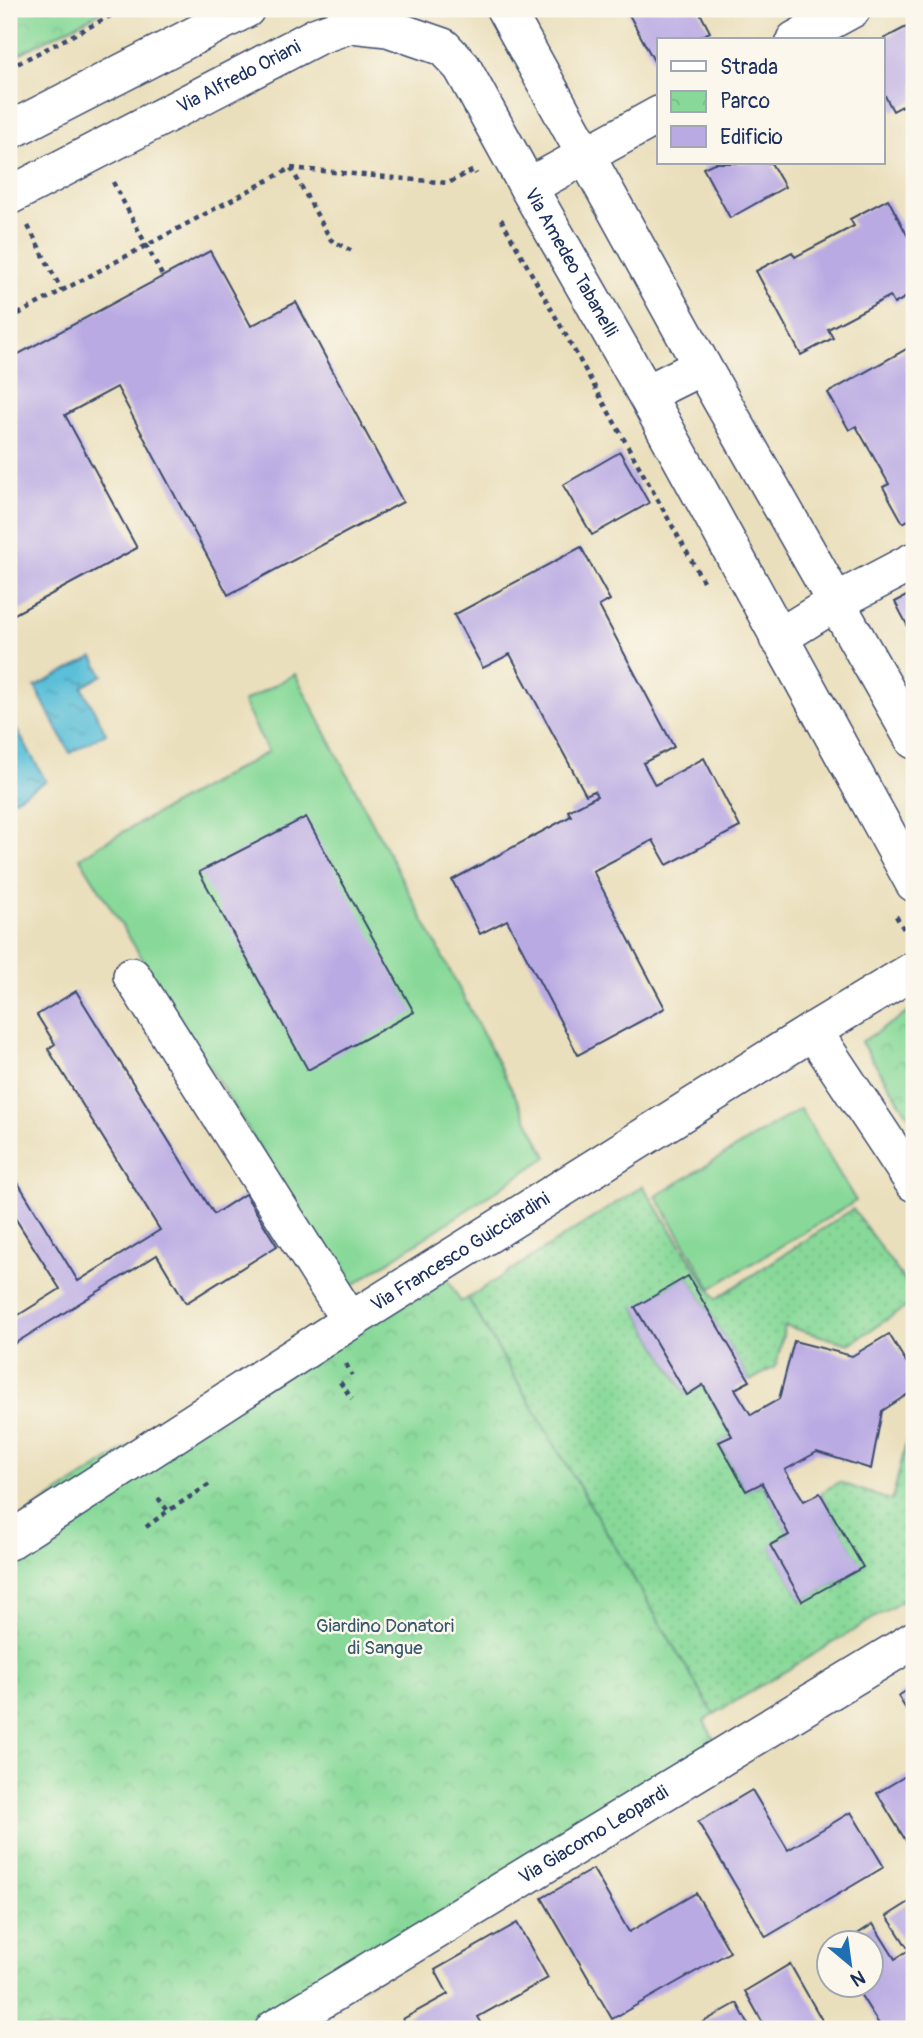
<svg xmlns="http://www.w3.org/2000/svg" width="923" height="2038" viewBox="0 0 923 2038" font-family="Pangolin,sans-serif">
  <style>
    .grass { fill: #88d999; stroke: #52847c; stroke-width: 2 }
    .park { fill: url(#park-crowns); stroke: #52847c; stroke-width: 2 }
    .garden { fill: url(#garden-dots); stroke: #52847c; stroke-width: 2 }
    .water { fill: url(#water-ripples); stroke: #3a779b; stroke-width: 2 }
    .building { fill: #baaae3 }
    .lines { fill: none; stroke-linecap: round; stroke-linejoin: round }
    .minor-casing { stroke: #3a496c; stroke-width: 40 }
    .path { stroke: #3a496c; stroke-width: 4.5; stroke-dasharray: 5 5; stroke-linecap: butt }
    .minor { stroke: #fff; stroke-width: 37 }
    .labels { text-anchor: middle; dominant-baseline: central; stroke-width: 5; stroke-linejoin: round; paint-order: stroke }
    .street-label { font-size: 19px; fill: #1b2f5e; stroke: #fbf7ec }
    .park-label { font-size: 19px; fill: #365a6d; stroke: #fbf7ec }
  </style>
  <defs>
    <pattern id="park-crowns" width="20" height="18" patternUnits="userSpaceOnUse" patternTransform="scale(1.75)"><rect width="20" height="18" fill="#88d999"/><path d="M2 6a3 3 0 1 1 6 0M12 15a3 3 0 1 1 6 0" fill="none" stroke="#75bb86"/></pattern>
    <pattern id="garden-dots" width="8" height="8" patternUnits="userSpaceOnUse" patternTransform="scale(1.75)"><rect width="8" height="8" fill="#88d999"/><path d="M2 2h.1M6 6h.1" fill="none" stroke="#75bb86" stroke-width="1.8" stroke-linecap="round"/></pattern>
    <pattern id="water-ripples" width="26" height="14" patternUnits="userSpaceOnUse" patternTransform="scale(1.75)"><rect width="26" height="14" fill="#5abfd8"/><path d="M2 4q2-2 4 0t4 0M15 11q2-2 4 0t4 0" fill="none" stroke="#4a9cb2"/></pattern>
  </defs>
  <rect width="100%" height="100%" fill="#fbf7ec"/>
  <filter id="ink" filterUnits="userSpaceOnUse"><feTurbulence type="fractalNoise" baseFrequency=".0143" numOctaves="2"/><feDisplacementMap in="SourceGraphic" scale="14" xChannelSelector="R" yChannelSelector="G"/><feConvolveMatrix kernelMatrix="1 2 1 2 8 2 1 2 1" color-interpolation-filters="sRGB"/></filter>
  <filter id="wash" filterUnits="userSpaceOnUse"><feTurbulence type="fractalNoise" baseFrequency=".00686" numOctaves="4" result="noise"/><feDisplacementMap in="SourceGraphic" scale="28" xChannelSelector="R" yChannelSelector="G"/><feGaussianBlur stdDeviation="1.57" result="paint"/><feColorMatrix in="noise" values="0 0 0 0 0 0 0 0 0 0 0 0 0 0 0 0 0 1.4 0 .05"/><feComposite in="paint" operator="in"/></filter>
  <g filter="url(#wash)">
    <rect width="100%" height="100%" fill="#eadfbc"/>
    <g class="grass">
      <polygon points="295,674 547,1157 347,1289 80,858 103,843 268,752 243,702"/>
      <polygon points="800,1109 856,1201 711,1288 656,1196"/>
    </g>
    <g class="park">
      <polygon points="9,9 107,9 9,59"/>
      <polygon points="914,1009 914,1124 861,1042"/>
      <polygon points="431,1250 461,1302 468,1298 714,1714 704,1721 727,1762 294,2029 9,2029 9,1525"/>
    </g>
    <polygon class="garden" points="643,1186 716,1299 853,1209 914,1294 914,1302 849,1344 785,1326 776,1366 750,1381 688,1276 635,1308 686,1395 703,1385 732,1436 719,1443 746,1491 762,1483 789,1535 771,1546 802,1601 862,1567 820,1493 839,1482 892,1501 908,1435 914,1431 914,1594 714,1714 468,1298"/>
    <g class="water">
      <polygon points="93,657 103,675 82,687 106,733 70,753 35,687"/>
      <polygon points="9,716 46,781 9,802"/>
    </g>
    <g id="blocks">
      <g class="building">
        <polygon points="626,9 698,9 710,32 694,40 659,40 659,59 654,61"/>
        <polygon points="914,23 914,100 893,111 883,92 883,39"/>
        <polygon points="714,163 771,163 785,187 730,218 703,168"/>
        <polygon points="888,199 914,248 914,293 894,304 890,296 828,329 833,338 801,355 756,271 792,252 795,257 854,226 850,219"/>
        <polygon points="210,251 251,326 296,302 403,502 228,595 117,387 65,415 137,548 9,617 9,359"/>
        <polygon points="912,346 914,350 914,517 903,523 883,487 889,484 856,426 849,430 828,393"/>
        <polygon points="620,452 649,503 592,535 563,485"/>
        <polygon points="581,547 610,600 599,606 674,747 643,763 655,785 704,758 740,827 667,865 653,840 593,871 665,1008 578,1055 507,920 480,934 452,880 571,816 568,811 597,796 594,791 586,795 510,654 483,668 454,615"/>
        <polygon points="914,592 914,638 895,602"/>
        <polygon points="306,817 414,1012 308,1070 199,872"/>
        <polygon points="76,991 214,1214 245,1194 277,1246 186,1303 157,1255 9,1347 9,1321 60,1289 15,1218 9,1222 9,1168 78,1281 160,1230 48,1049 55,1044 37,1015"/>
        <polygon points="688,1276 750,1381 735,1389 751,1415 779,1399 794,1341 852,1356 889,1334 914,1375 914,1390 882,1411 871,1469 817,1452 785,1470 804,1501 820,1493 863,1567 802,1601 770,1545 789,1535 762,1483 746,1491 719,1442 732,1436 703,1385 687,1395 635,1307"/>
        <polygon points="914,1686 914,1722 898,1696"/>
        <polygon points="914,1771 914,1850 912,1851 877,1793"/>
        <polygon points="752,1790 788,1850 851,1812 884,1867 766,1937 698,1822"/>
        <polygon points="593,1869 629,1932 696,1893 730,1952 612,2019 542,1898"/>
        <polygon points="914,1899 914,2020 899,2029 882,2029 855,1986 870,1986 870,1944 842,1944 873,1924 895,1959 909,1950 887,1916"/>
        <polygon points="517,1923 548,1978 478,2017 485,2029 408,2029 403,2019 448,1994 435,1970"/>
        <polygon points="790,1964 827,2029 756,2029 764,2025 745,1991"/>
        <polygon points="737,2003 751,2029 691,2029"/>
      </g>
    </g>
  </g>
  <g filter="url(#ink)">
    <use href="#blocks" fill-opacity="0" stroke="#3a496c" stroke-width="2"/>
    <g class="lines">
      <g class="minor-casing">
        <g id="minor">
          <polyline points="505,9 702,366 914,740"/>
          <polyline points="795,40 852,9"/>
          <polyline points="9,131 246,9"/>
          <polyline points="528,187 659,115"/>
          <path id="s1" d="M9,196L317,36L351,24L388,28L443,47L462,67L528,187L646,394L914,883"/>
          <polyline points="646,394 702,366"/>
          <polyline points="778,638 836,602 914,561"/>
          <polyline points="132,976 350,1321"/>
          <polyline points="813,1031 914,1183"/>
          <path id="s2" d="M9,1541L350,1321L813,1031L914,970"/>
          <path id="s3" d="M274,2029L914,1640"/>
        </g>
      </g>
      <g class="path">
        <polyline points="9,68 124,9"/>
        <polyline points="291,168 448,183 474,170 476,174"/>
        <polyline points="113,182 163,277"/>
        <polyline points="501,219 703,581"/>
        <polyline points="28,226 62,291"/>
        <polyline points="9,301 16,315"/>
        <polyline points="9,319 291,168 331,240 352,251"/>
        <polyline points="896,916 908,936"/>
        <polyline points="346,1364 352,1375"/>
        <polyline points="340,1382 352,1399"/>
        <polyline points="158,1498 168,1511 210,1484"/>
        <polyline points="146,1527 168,1511"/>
      </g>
      <use href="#minor" class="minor"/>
    </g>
  </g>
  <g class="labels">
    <g class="street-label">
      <text stroke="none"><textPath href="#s1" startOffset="259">Via Alfredo Oriani</textPath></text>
      <text stroke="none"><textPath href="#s1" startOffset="730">Via Amedeo Tabanelli</textPath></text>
      <text stroke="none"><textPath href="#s2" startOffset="536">Via Francesco Guicciardini</textPath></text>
      <text stroke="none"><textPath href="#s3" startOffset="374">Via Giacomo Leopardi</textPath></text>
    </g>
    <g class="park-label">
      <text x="385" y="1626">Giardino Donatori<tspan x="385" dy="22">di Sangue</tspan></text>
    </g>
  </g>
  <rect width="923" height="2038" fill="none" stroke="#fbf7ec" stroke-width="35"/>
  <rect x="657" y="38" width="228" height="126" fill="#fbf7ec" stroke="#a1a7b3" stroke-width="2"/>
  <rect x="671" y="61" width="35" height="10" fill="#ffffff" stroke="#a1a7b3" stroke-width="2"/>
  <text x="720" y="74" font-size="21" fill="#1b2f5e">Strada</text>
  <rect x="671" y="91" width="35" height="21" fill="url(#park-crowns)" stroke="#a1a7b3" stroke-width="2"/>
  <text x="720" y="108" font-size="21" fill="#1b2f5e">Parco</text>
  <rect x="671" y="126" width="35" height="21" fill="#baaae3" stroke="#a1a7b3" stroke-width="2"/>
  <text x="720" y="144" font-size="21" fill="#1b2f5e">Edificio</text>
  <g transform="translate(850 1964) rotate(151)"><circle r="33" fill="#fbf7ec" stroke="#a1a7b3" stroke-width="2"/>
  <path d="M0-5L12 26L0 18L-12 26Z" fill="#1f6fb2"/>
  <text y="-10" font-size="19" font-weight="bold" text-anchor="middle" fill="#1b2f5e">N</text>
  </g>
</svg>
